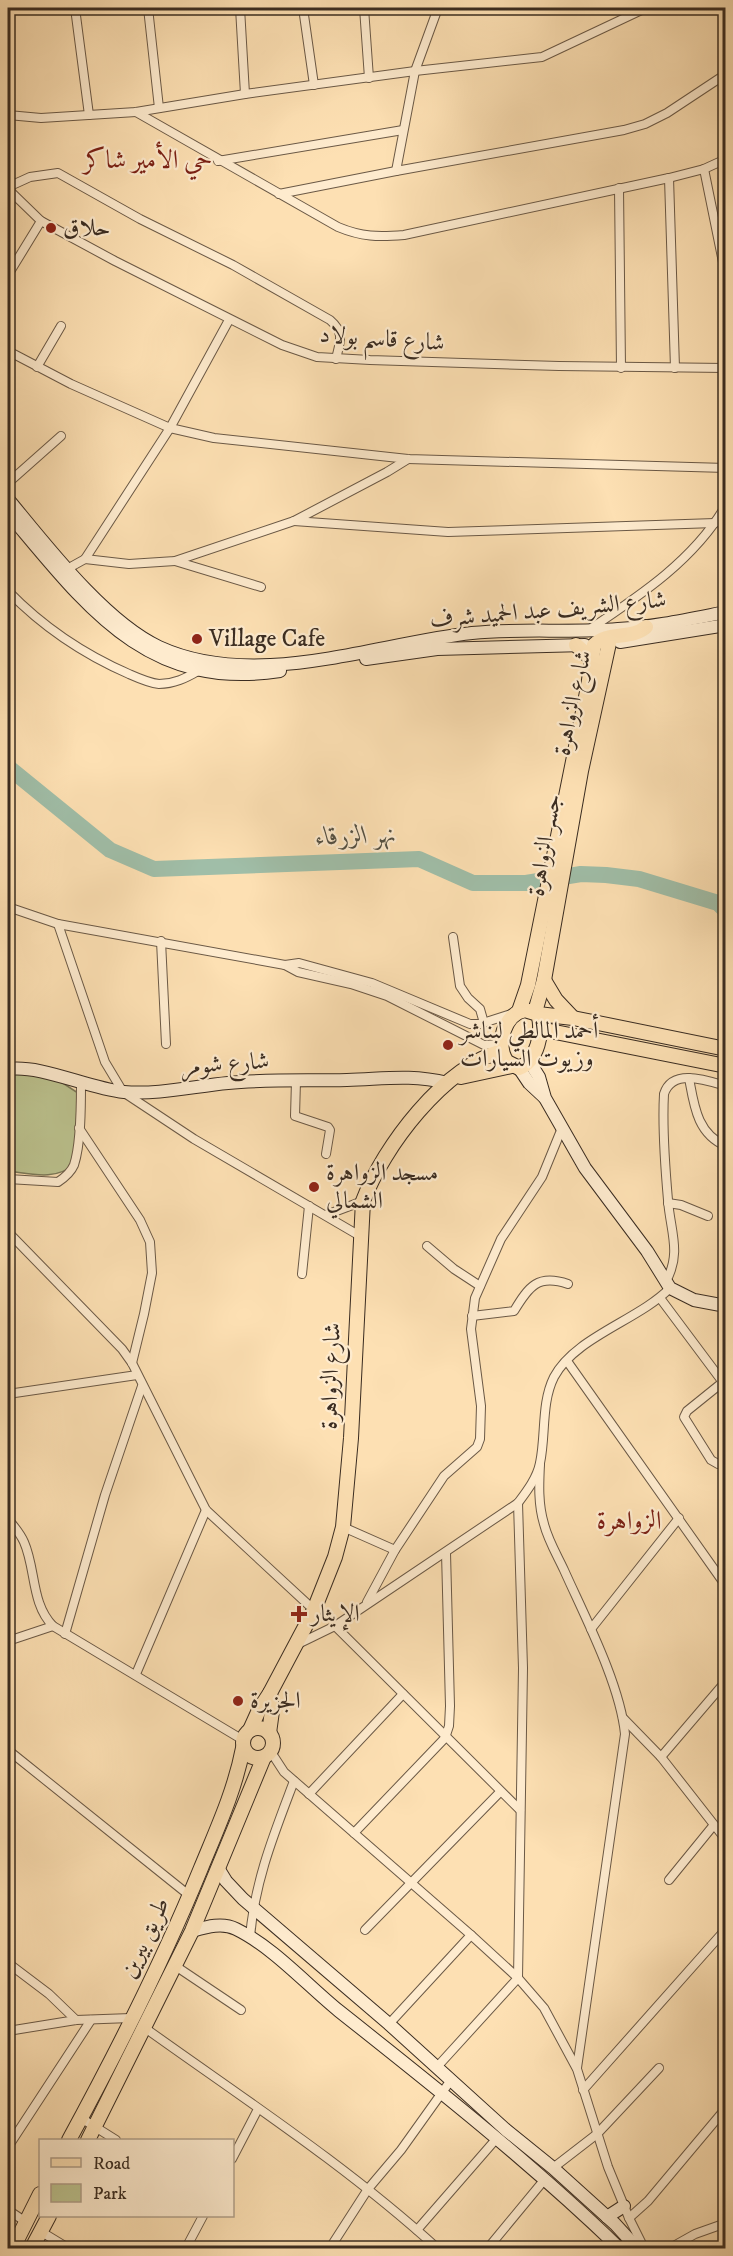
<svg xmlns="http://www.w3.org/2000/svg" width="733" height="2256" viewBox="0 0 733 2256" font-family="'IM FELL DW Pica',Amiri,serif">
  <style>
    .green { fill: #bcc38f; stroke: #7b7858; stroke-width: 1.5 }
    .lines { fill: none; stroke-linecap: round; stroke-linejoin: round }
    .river { stroke: #a0bea8; stroke-width: 16 }
    .street-casing { stroke: #6b5946; stroke-width: 10 }
    .secondary-casing { stroke: #3a2c21; stroke-width: 14 }
    .primary-casing { stroke: #3a2c21; stroke-width: 16 }
    .street { stroke: #feebce; stroke-width: 8 }
    .secondary { stroke: #feebce; stroke-width: 12 }
    .primary { stroke: #fde0b3; stroke-width: 14 }
    .poi-dot { fill: #8f2418; stroke: #feebce; stroke-width: 2 }
    .labels { text-anchor: middle; dominant-baseline: central; stroke-width: 4.5; stroke-linejoin: round; paint-order: stroke }
    .poi-label { font-size: 24px; fill: #3a2c21; stroke: #feebce; text-anchor: start }
    .street-label { font-size: 24px; fill: #3a2c21; stroke: #feebce }
    .neighbourhood-label { font-size: 26px; fill: #7a1f14; stroke: #feebce }
    .water-label { font-size: 26px; font-style: italic; fill: #545043; stroke: #feebce }
  </style>
  <rect width="100%" height="100%" fill="#fde0b3"/>
  <filter id="stains"><feTurbulence type="fractalNoise" baseFrequency=".00333" numOctaves="4"/><feColorMatrix values="0 0 0 0 .2 0 0 0 0 .09 0 0 0 0 .02 0 0 0 .5 -.17"/></filter>
  <radialGradient id="worn" r=".72"><stop offset=".6" stop-color="#630" stop-opacity="0"/><stop offset="1" stop-color="#630" stop-opacity=".3"/></radialGradient>
  <path class="green" d="M12,1072L55,1078L78,1093L75,1164C55,1181 32,1174 8,1171V1074Z"/>
  <g class="lines">
    <polyline class="river" points="8,767 110,850 154,869 419,859 473,883 526,883 581,874 606,875 639,879 718,903 726,911"/>
    <g class="street-casing">
      <g id="street">
        <polyline points="75,8 89,115"/>
        <polyline points="148,8 159,108"/>
        <polyline points="240,8 245,94"/>
        <polyline points="303,8 314,85"/>
        <polyline points="364,8 369,78"/>
        <path d="M136,112L338,227C362,237 378,237 404,235L669,178L704,169L726,159"/>
        <polyline points="8,115 41,118 136,112 245,94 415,71 542,57 646,8"/>
        <polyline points="218,161 403,130"/>
        <polyline points="704,169 726,277"/>
        <polyline points="396,171 415,71 438,8"/>
        <polyline points="669,178 675,368"/>
        <path d="M8,187L30,177L58,173L140,219L233,265L330,320C345,333 340,341 336,359"/>
        <polyline points="619,188 621,368"/>
        <polyline points="8,189 41,221 115,261 282,345 317,357 370,360 559,366 726,368"/>
        <polyline points="279,194 396,171 624,130 645,124 667,113 726,74"/>
        <polyline points="8,275 41,221"/>
        <polyline points="8,351 71,384 170,428 214,438 408,459 726,468"/>
        <polyline points="37,367 61,326"/>
        <polyline points="8,483 61,436"/>
        <polyline points="294,521 448,532 715,523"/>
        <polyline points="85,559 129,564 175,561 294,521 387,472 408,459"/>
        <polyline points="175,561 261,587"/>
        <polyline points="67,569 85,559 170,428 229,320"/>
        <path d="M8,591C42,626 83,654 129,674C138,678 149,683 159,684C174,684 186,678 198,671"/>
        <path d="M590,629C641,595 695,559 726,505"/>
        <polyline points="8,907 58,924 285,965 298,972 351,984 387,996 484,1045 501,1044"/>
        <polyline points="58,924 105,1062 123,1092 194,1139 360,1236"/>
        <polyline points="453,937 460,986 468,998 480,1009 484,1023"/>
        <polyline points="161,941 166,1044"/>
        <polyline points="285,965 299,963 372,983 470,1024 480,1024 511,1014"/>
        <path d="M689,1078C694,1105 697,1134 726,1146"/>
        <polyline points="296,1081 295,1116 328,1127 330,1130 326,1154"/>
        <polyline points="79,1128 140,1220 150,1242 152,1273 144,1314 132,1363"/>
        <path d="M8,1179L58,1182C64,1178 71,1172 74,1165C81,1144 81,1106 81,1084"/>
        <polyline points="668,1203 681,1205 708,1216"/>
        <polyline points="326,1215 363,1201"/>
        <polyline points="8,1232 122,1349 132,1363 206,1510 314,1610"/>
        <polyline points="427,1246 454,1269 480,1286"/>
        <polyline points="302,1274 309,1206"/>
        <path d="M666,1281C682,1253 670,1230 668,1200C665,1166 662,1129 664,1094C672,1068 706,1080 726,1086"/>
        <polyline points="660,1298 725,1385"/>
        <path d="M472,1316L514,1311C529,1286 538,1274 568,1284"/>
        <polyline points="567,1361 726,1586"/>
        <polyline points="723,1382 687,1411 684,1417 711,1460 718,1464 726,1462"/>
        <polyline points="8,1394 137,1375"/>
        <path d="M540,1464C539,1484 538,1504 544,1524C548,1540 557,1555 564,1570C585,1617 620,1684 625,1734L577,2068"/>
        <path d="M8,1519C14,1526 20,1533 24,1542C36,1569 31,1604 53,1626L243,1740"/>
        <polyline points="343,1527 395,1550"/>
        <polyline points="367,1602 395,1550 444,1476 477,1447 480,1439 481,1406 471,1329 475,1298 501,1239 542,1177 562,1128"/>
        <polyline points="335,1626 520,1810"/>
        <polyline points="591,1629 679,1518"/>
        <polyline points="65,1634 105,1495 142,1386"/>
        <polyline points="8,1641 53,1626"/>
        <path d="M296,1645L335,1626L518,1503C527,1491 537,1478 540,1463C546,1435 541,1403 554,1377C575,1337 639,1320 670,1288"/>
        <polyline points="136,1674 206,1510"/>
        <polyline points="623,1718 661,1757 726,1840"/>
        <polyline points="8,1750 190,1896"/>
        <polyline points="271,1752 284,1772 471,1935 518,1978 544,2008 577,2069 608,2167 629,2218 644,2248"/>
        <polyline points="661,1757 726,1681"/>
        <polyline points="309,1794 403,1694"/>
        <polyline points="354,1833 445,1738 449,1726 450,1706 446,1553"/>
        <polyline points="669,1880 713,1826"/>
        <polyline points="365,1930 500,1792"/>
        <path d="M250,1937C255,1880 274,1834 294,1781"/>
        <polyline points="8,1963 49,1994 76,2020"/>
        <polyline points="174,1965 241,2010"/>
        <polyline points="389,2024 471,1935"/>
        <path d="M145,2028C244,2099 347,2166 437,2248"/>
        <polyline points="8,2031 76,2020 131,2018"/>
        <polyline points="437,2067 518,1978 523,1668 518,1503"/>
        <polyline points="583,2090 726,1929"/>
        <polyline points="81,2118 116,2140"/>
        <polyline points="8,2147 91,2020"/>
        <polyline points="232,2159 258,2109"/>
        <polyline points="553,2168 597,2134 659,2068"/>
        <polyline points="8,2210 26,2222"/>
        <polyline points="629,2218 648,2201 726,2108"/>
        <polyline points="417,2230 497,2138"/>
        <polyline points="40,2231 68,2248"/>
        <polyline points="186,2248 203,2216"/>
        <polyline points="330,2248 368,2189 401,2150 451,2080"/>
        <polyline points="488,2248 545,2179"/>
        <polyline points="670,2248 695,2234 726,2223"/>
      </g>
    </g>
    <g class="secondary-casing">
      <g id="secondary">
        <path d="M8,499C46,545 105,622 159,647C255,691 373,644 472,633C520,628 570,633 618,629C654,627 690,619 726,612"/>
        <path d="M8,513C85,604 146,692 280,671"/>
        <polyline points="620,642 726,625"/>
        <polyline points="366,659 437,649 585,645"/>
        <polyline points="529,1061 539,1077 545,1098 585,1168 647,1251 670,1288 694,1300 726,1306"/>
        <polyline points="519,1068 529,1083 544,1097"/>
        <path d="M8,1069C44,1065 86,1088 124,1092C158,1095 195,1086 228,1083C268,1079 308,1081 347,1080C385,1079 409,1074 448,1083"/>
        <polyline points="218,1868 226,1881 243,1899 389,2024 506,2130 553,2168 615,2224 637,2248"/>
        <path d="M192,1931C206,1927 222,1922 236,1929C273,1947 307,1985 339,2011C435,2087 531,2163 619,2248"/>
        <polyline points="607,2217 624,2206"/>
      </g>
    </g>
    <g class="primary-casing">
      <g id="primary">
        <polyline points="576,645 593,660"/>
        <polyline points="544,980 556,1000 573,1018"/>
        <path d="M525,1010L538,1014C544,1032 537,1061 519,1068L507,1062C495,1045 504,1014 525,1010Z"/>
        <path d="M519,1011L528,985L588,687L594,645C609,631 631,640 646,627"/>
        <polyline points="535,1012 544,980 581,771 609,643"/>
        <polyline points="538,1014 573,1018 726,1049"/>
        <polyline points="540,1029 726,1066"/>
        <polyline points="461,1077 512,1066"/>
        <circle cx="258" cy="1743" r="15"/>
        <path d="M250,1730L259,1710L270,1693L314,1610L335,1557L343,1527L351,1438L363,1201C384,1146 443,1068 502,1051"/>
        <polyline points="269,1733 272,1711 270,1693"/>
        <path d="M69,2140C117,2052 163,1961 201,1868C217,1829 235,1790 243,1748"/>
        <polyline points="88,2140 192,1931 264,1757"/>
        <polyline points="13,2248 40,2194"/>
        <polyline points="32,2248 49,2216"/>
      </g>
    </g>
    <use href="#street" class="street"/>
    <use href="#secondary" class="secondary"/>
    <use href="#primary" class="primary"/>
  </g>
  <g class="poi-dot">
    <circle cx="51" cy="228" r="6"/>
    <circle cx="197" cy="639" r="6"/>
    <circle cx="448" cy="1045" r="6"/>
    <circle cx="314" cy="1187" r="6"/>
    <path d="M296 1605h6v6h6v6h-6v6h-6v-6h-6v-6h6z"/>
    <circle cx="238" cy="1701" r="6"/>
  </g>
  <g class="labels">
    <g class="poi-label">
      <text x="63" y="228">حلاق</text>
      <text x="209" y="639">Village Cafe</text>
      <text x="460" y="1031">أحمد المالطي لبناشر<tspan x="460" dy="28">وزيوت السيارات</tspan></text>
      <text x="326" y="1173">مسجد الزواهرة<tspan x="326" dy="28">الشمالي</tspan></text>
      <text x="311" y="1614">الإيثار</text>
      <text x="250" y="1701">الجزيرة</text>
    </g>
    <g class="street-label">
      <text transform="translate(382 339) rotate(4)">شارع قاسم بولاد</text>
      <text transform="translate(548 610) rotate(-5)">شارع الشريف عبد الحميد شرف</text>
      <text transform="translate(573 703) rotate(-78)">شارع الزواهرة</text>
      <text transform="translate(545 845) rotate(-80)">جسر الزواهرة</text>
      <text transform="translate(225 1064) rotate(-4)">شارع شومر</text>
      <text transform="translate(331 1376) rotate(-88)">شارع الزواهرة</text>
      <text transform="translate(145 1938) rotate(-65)">طريق بيرين</text>
    </g>
    <g class="neighbourhood-label">
      <text x="148" y="160">حي الأمير شاكر</text>
      <text x="629" y="1521">الزواهرة</text>
    </g>
    <g class="water-label">
      <text transform="translate(356 836) rotate(-2)">نهر الزرقاء</text>
    </g>
  </g>
  <rect width="733" height="2256" fill="none" stroke="#fde0b3" stroke-width="30"/>
  <rect x="9" y="9" width="715" height="2238" fill="none" stroke="#3a2c21" stroke-width="3"/>
  <rect x="15" y="15" width="703" height="2226" fill="none" stroke="#3a2c21" stroke-width="1.5"/>
  <rect x="39" y="2139" width="195" height="78" fill="#feebce" stroke="#b09f89" stroke-width="1.5"/>
  <rect x="51" y="2158" width="30" height="9" fill="#fde0b3" stroke="#b09f89" stroke-width="1.5"/>
  <text x="93" y="2169" font-size="18" fill="#3a2c21">Road</text>
  <rect x="51" y="2184" width="30" height="18" fill="#bcc38f" stroke="#b09f89" stroke-width="1.5"/>
  <text x="93" y="2199" font-size="18" fill="#3a2c21">Park</text>
  <rect width="100%" height="100%" filter="url(#stains)"/>
  <rect width="100%" height="100%" fill="url(#worn)"/>
</svg>
